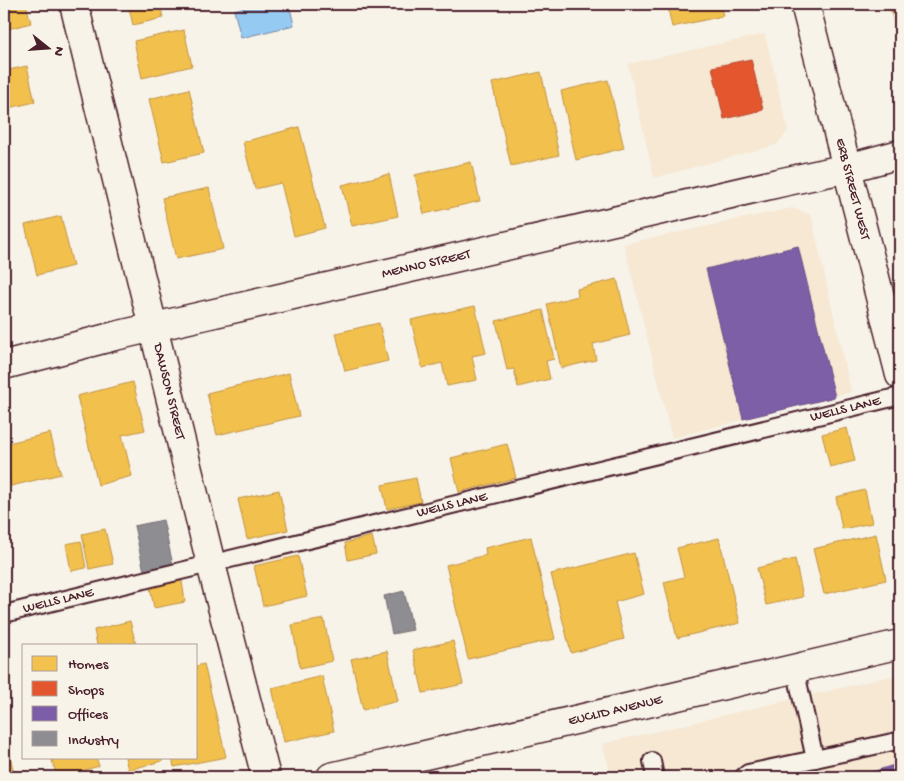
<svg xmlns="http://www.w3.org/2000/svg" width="904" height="781" viewBox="0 0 904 781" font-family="'Gochi Hand',sans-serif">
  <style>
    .built { fill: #f6e8d3 }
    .water { fill: #95caf3; stroke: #7786a3 }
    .homes { fill: #f2c14e; stroke: #c09044 }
    .shops { fill: #e4572e; stroke: #b6462d }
    .offices { fill: #7b5ea7; stroke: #6c4b82 }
    .industry { fill: #8d8d92; stroke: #796c73 }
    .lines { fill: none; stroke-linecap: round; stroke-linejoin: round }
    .lane-casing { stroke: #4a1f2b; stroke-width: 20 }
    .street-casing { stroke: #4a1f2b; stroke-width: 31 }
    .secondary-casing { stroke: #4a1f2b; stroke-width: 31 }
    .lane { stroke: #f7f3e8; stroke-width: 16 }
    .street { stroke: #f7f3e8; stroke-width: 28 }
    .secondary { stroke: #f7f3e8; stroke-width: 28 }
    .labels { text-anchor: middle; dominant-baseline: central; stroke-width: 5; stroke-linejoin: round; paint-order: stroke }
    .street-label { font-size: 14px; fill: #4a1f2b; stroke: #f7f3e8 }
  </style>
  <rect width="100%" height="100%" fill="#f7f3e8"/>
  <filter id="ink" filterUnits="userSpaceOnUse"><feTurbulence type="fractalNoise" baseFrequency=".02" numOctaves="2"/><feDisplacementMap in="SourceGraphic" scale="10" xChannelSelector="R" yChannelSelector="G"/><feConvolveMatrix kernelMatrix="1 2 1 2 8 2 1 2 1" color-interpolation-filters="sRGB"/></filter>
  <g filter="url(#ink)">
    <g class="built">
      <polygon points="765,34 788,131 776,145 654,178 628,64"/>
      <polygon points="792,208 811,215 851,392 672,438 624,244"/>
      <polygon points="900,674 900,777 612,777 602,744"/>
    </g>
    <polygon class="water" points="258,4 289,4 294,25 241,38 234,10"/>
    <g class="homes">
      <polygon points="4,4 26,4 31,23 4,30"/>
      <polygon points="128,4 160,4 163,18 133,25"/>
      <polygon points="667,4 720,4 723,16 672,27"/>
      <polygon points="900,7 900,47 899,47 891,10"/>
      <polygon points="184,30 192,66 142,78 134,41"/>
      <polygon points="27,66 35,102 4,109 4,71"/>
      <polygon points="541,72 559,155 511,166 492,83"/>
      <polygon points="608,80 624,148 576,160 561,91"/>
      <polygon points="189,89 204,153 164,162 149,99"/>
      <polygon points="299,127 325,228 294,236 281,183 255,189 243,142"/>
      <polygon points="471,162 480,201 424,214 415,175"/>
      <polygon points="389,174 398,216 352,226 342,185"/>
      <polygon points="209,188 223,249 176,259 162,198"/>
      <polygon points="61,216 73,266 37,275 25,225"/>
      <polygon points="617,279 630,335 593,344 596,360 561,368 547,304 578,296 577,289"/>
      <polygon points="475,306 486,353 472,356 477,380 447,386 442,363 422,368 411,320"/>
      <polygon points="543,310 554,359 546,361 550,379 518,387 514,369 507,370 496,321"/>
      <polygon points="379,323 388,361 345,371 336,333"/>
      <polygon points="289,373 299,416 217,435 207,393"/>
      <polygon points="133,382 145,430 122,435 132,476 98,485 77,396"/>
      <polygon points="847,428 855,461 830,467 822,434"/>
      <polygon points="50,433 61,474 11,486 4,458 4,444"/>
      <polygon points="507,444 516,478 459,492 451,458"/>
      <polygon points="416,478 421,502 387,509 382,485"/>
      <polygon points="279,490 288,530 247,539 238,499"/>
      <polygon points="865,490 872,523 842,529 836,497"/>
      <polygon points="105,529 113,564 89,569 82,534"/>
      <polygon points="876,534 886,580 824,594 813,549"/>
      <polygon points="372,536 376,554 348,560 345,543"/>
      <polygon points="531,537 555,639 468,659 446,565 486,555 485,548"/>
      <polygon points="719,538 740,623 677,638 664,582 684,577 677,548"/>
      <polygon points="81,541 86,568 71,571 66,544"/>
      <polygon points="634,553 644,594 615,602 624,639 571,653 551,574"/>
      <polygon points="298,556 307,596 263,606 254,566"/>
      <polygon points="795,559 803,597 766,605 757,568"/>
      <polygon points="182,581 185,602 154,608 150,587"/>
      <polygon points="324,619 332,661 300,668 292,625"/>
      <polygon points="130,621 136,645 97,645 94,630"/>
      <polygon points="453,641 463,684 423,693 413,650"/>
      <polygon points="387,651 398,701 363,710 351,659"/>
      <polygon points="204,664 226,757 174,767 172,757 196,757 196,666"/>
      <polygon points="322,676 334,731 284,742 272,688"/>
      <polygon points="4,731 15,777 4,777"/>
      <polygon points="51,757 96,757 99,766 85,770 87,777 57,777"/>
      <polygon points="125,757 161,757 162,761 128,770"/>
    </g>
    <polygon class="shops" points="751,59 763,110 724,119 712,67"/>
    <g class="offices">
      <polygon points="798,246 835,397 743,419 706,269"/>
      <polygon points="900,763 900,777 860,777 860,776"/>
    </g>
    <g class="industry">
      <polygon points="163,520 173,565 144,571 134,526"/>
      <polygon points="404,591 413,630 392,634 384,596"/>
    </g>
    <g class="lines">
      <g class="lane-casing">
        <g id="lane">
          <path id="s1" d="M4,614L900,396"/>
          <polyline points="815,759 897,741"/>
          <polyline points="652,761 655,777"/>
          <polyline points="743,777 748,773 815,759 795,668"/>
        </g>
      </g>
      <g class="street-casing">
        <g id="street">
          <path id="s2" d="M74,4L211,564L266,777"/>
          <path id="s3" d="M4,365L115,336L783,182L848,168L900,154"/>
          <path id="s4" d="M331,777L900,644"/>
        </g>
      </g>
      <g class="secondary-casing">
        <g id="secondary">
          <path id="s5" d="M805,4L900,375"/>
        </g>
      </g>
      <use href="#lane" class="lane"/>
      <use href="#street" class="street"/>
      <use href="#secondary" class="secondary"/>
    </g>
  </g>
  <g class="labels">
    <g class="street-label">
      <text stroke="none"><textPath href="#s5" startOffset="191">ERB STREET WEST</textPath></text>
      <text stroke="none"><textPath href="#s3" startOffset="434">MENNO STREET</textPath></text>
      <text stroke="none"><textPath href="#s2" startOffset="399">DAWSON STREET</textPath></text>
      <text stroke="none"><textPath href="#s1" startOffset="866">WELLS LANE</textPath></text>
      <text stroke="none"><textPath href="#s1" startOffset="461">WELLS LANE</textPath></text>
      <text stroke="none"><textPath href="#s1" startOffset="56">WELLS LANE</textPath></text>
      <text stroke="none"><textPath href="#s4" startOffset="292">EUCLID AVENUE</textPath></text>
    </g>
  </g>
  <rect width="904" height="781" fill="none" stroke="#f7f3e8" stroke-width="20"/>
  <rect x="10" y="10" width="884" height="761" fill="none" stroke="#4a1f2b" stroke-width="2" filter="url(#ink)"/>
  <rect x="22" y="644" width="175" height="115" fill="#f7f3e8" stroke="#b29e9c"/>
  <rect x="32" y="656" width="25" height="15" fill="#f2c14e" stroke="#b29e9c"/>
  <text x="68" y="668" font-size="15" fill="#4a1f2b">Homes</text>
  <rect x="32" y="681" width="25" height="15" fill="#e4572e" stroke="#b29e9c"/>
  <text x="68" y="694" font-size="15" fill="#4a1f2b">Shops</text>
  <rect x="32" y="706" width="25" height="15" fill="#7b5ea7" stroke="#b29e9c"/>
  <text x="68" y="718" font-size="15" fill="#4a1f2b">Offices</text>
  <rect x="32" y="731" width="25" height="15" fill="#8d8d92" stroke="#b29e9c"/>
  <text x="68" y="744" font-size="15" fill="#4a1f2b">Industry</text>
  <g transform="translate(48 48) rotate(107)" stroke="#f7f3e8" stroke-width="4" paint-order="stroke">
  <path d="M0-4L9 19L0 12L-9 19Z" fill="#4a1f2b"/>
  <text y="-8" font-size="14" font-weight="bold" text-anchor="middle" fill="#4a1f2b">N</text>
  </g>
</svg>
